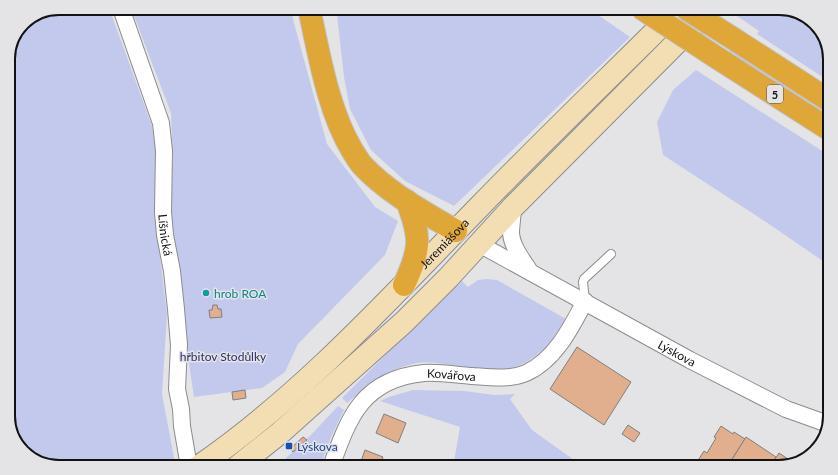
<svg xmlns="http://www.w3.org/2000/svg" width="838" height="475" viewBox="0 0 838 475" font-family="Lato,sans-serif">
  <style>
    .green { fill: #c3c9ed }
    .building { fill: #e1af8e; stroke: #807f7e }
    .lines { fill: none; stroke-linecap: round; stroke-linejoin: round }
    .service-casing { stroke: #8c8c8e; stroke-width: 10 }
    .minor-casing { stroke: #8c8c8e; stroke-width: 18 }
    .secondary-casing { stroke: #8c8c8e; stroke-width: 24 }
    .trunk-casing { stroke: #c1c1c1; stroke-width: 24 }
    .service { stroke: #fff; stroke-width: 8 }
    .minor { stroke: #fff; stroke-width: 16 }
    .secondary { stroke: #f3deb4; stroke-width: 22 }
    .trunk { stroke: #dfa638; stroke-width: 22 }
    .trunk-bridge-casing { stroke: #c1c1c1; stroke-width: 24; stroke-linecap: butt }
    .trunk-bridge { stroke: #dfa638; stroke-width: 22 }
    .culture-dot { fill: #0f9aa8; stroke: #e4e4e6; stroke-width: 1.5 }
    .transit-dot { fill: #1a4fb4; stroke: #e4e4e6; stroke-width: 1.5 }
    .labels { text-anchor: middle; dominant-baseline: central; stroke-width: 3; stroke-linejoin: round; paint-order: stroke }
    .shield { fill: #e4e4e6; stroke: #515152; stroke-width: 1 }
    .shield-label { font-size: 11px; font-weight: bold; fill: #121212 }
    .street-label { font-size: 12px; fill: #121212; stroke: #e4e4e6 }
    .culture-label { font-size: 12px; fill: #0d838f; stroke: #e4e4e6; text-anchor: start }
    .park-label { font-size: 12px; fill: #2d2f6c; stroke: #e4e4e6 }
    .transit-label { font-size: 12px; fill: #164399; stroke: #e4e4e6; text-anchor: start }
    .rim { fill: none; stroke: #121212; stroke-width: 2 }
  </style>
  <rect width="100%" height="100%" fill="#e4e4e6"/>
  <g class="green">
    <polygon points="60,8 109,8 152,126 156,152 155,213 167,315 162,394 175,463 166,467 59,467 34,460 15,441 8,419 8,56 23,23"/>
    <polygon points="131,8 291,8 294,23 327,144 375,207 398,221 385,255 298,344 285,372 262,388 194,397 168,225 168,167 173,165 171,113"/>
    <polygon points="338,8 588,8 630,37 454,206 405,181 371,150 350,109 344,77 337,15"/>
    <polygon points="740,8 778,8 804,15 823,34 830,56 830,82 757,34 759,31 734,14"/>
    <polygon points="732,48 830,111 830,118 727,53"/>
    <polygon points="696,70 830,156 830,266 769,224 663,155 657,122 673,90"/>
    <path d="M487,279L497,280L566,319C556,340 535,362 511,368C492,373 470,367 451,365C440,364 428,361 418,363C390,367 368,386 347,403L342,398L461,280L468,287L478,280Z"/>
    <polygon points="413,390 464,391 495,395 515,394 510,399 532,430 584,467 453,467 460,427 380,401 389,397"/>
    <polygon points="338,406 344,410 331,437 320,467 276,467 309,437"/>
  </g>
  <g class="building">
    <polygon points="213,305 217,305 218,309 221,309 222,317 210,318 209,310 212,310"/>
    <polygon points="577,347 631,382 604,425 550,389"/>
    <polygon points="245,390 246,398 233,400 232,392"/>
    <polygon points="384,414 406,423 398,443 376,433"/>
    <polygon points="628,425 640,433 634,442 622,434"/>
    <polygon points="721,426 733,434 734,432 745,439 727,467 705,467 697,462 704,451 707,453 716,438 714,437"/>
    <polygon points="303,437 307,440 293,452 290,449"/>
    <polygon points="746,437 776,457 770,467 740,467 731,461"/>
    <polygon points="365,450 383,457 381,462 387,465 386,467 359,467"/>
    <polygon points="779,453 794,463 779,467 770,467"/>
    <polygon points="696,461 697,462 705,467 692,467"/>
  </g>
  <g class="lines">
    <g class="service-casing">
      <polyline id="service" points="585,301 583,282 584,279 611,254"/>
    </g>
    <g class="minor-casing">
      <g id="minor">
        <path id="s1" d="M121,8L161,123L164,151L163,212L165,235L172,271L176,309L179,345L177,389L181,409L182,426L189,467"/>
        <path d="M513,207C513,215 511,225 511,233C512,247 522,259 529,270"/>
        <path id="s2" d="M479,244L690,360L786,409L828,424"/>
        <path id="s3" d="M331,467C349,416 363,379 424,373C439,372 457,375 472,376C489,377 510,380 526,373C555,360 571,328 585,301"/>
      </g>
    </g>
    <g class="secondary-casing">
      <g id="secondary">
        <path id="s4" d="M198,467C303,395 391,297 480,206C545,139 613,74 679,8"/>
        <polyline points="237,467 281,432 404,322 448,278 513,207 711,8"/>
      </g>
    </g>
    <g class="trunk-casing">
      <g id="trunk">
        <path d="M309,8C319,54 328,110 352,150C355,155 358,160 362,165C388,193 424,212 456,231"/>
        <polyline points="737,41 830,101"/>
        <polyline points="719,59 830,130"/>
        <path d="M404,285C421,248 421,238 407,201"/>
      </g>
    </g>
    <use href="#service" class="service"/>
    <use href="#minor" class="minor"/>
    <use href="#secondary" class="secondary"/>
    <use href="#trunk" class="trunk"/>
    <g class="trunk-bridge-casing">
      <g id="trunk-bridge">
        <polyline points="641,8 719,59"/>
        <polyline points="685,8 737,41"/>
      </g>
    </g>
    <use href="#trunk-bridge" class="trunk-bridge"/>
  </g>
  <circle class="culture-dot" cx="206" cy="293" r="4"/>
  <rect class="transit-dot" x="285" y="442" width="8" height="8" rx="2"/>
  <g class="labels">
    <rect class="shield" x="767" y="85" width="16" height="18" rx="3"/>
    <g class="shield-label">
      <text x="775" y="94">5</text>
    </g>
    <g class="street-label">
      <text stroke="none"><textPath href="#s1" startOffset="234">Líšnická</textPath></text>
      <text stroke="none"><textPath href="#s4" startOffset="333">Jeremiášova</textPath></text>
      <text stroke="none"><textPath href="#s2" startOffset="226">Lýskova</textPath></text>
      <text stroke="none"><textPath href="#s3" startOffset="170">Kovářova</textPath></text>
    </g>
    <g class="culture-label">
      <text x="214" y="293">hrob ROA</text>
    </g>
    <g class="park-label">
      <text x="223" y="356">hřbitov Stodůlky</text>
    </g>
    <g class="transit-label">
      <text x="297" y="446">Lýskova</text>
    </g>
  </g>
  <path d="M0 0H838V475H0ZM59 15H779A44 44 0 0 1 823 59V416A44 44 0 0 1 779 460H59A44 44 0 0 1 15 416V59A44 44 0 0 1 59 15Z" fill="#e4e4e6" fill-rule="evenodd"/>
  <path class="rim" d="M59 15H779A44 44 0 0 1 823 59V416A44 44 0 0 1 779 460H59A44 44 0 0 1 15 416V59A44 44 0 0 1 59 15Z"/>
</svg>
